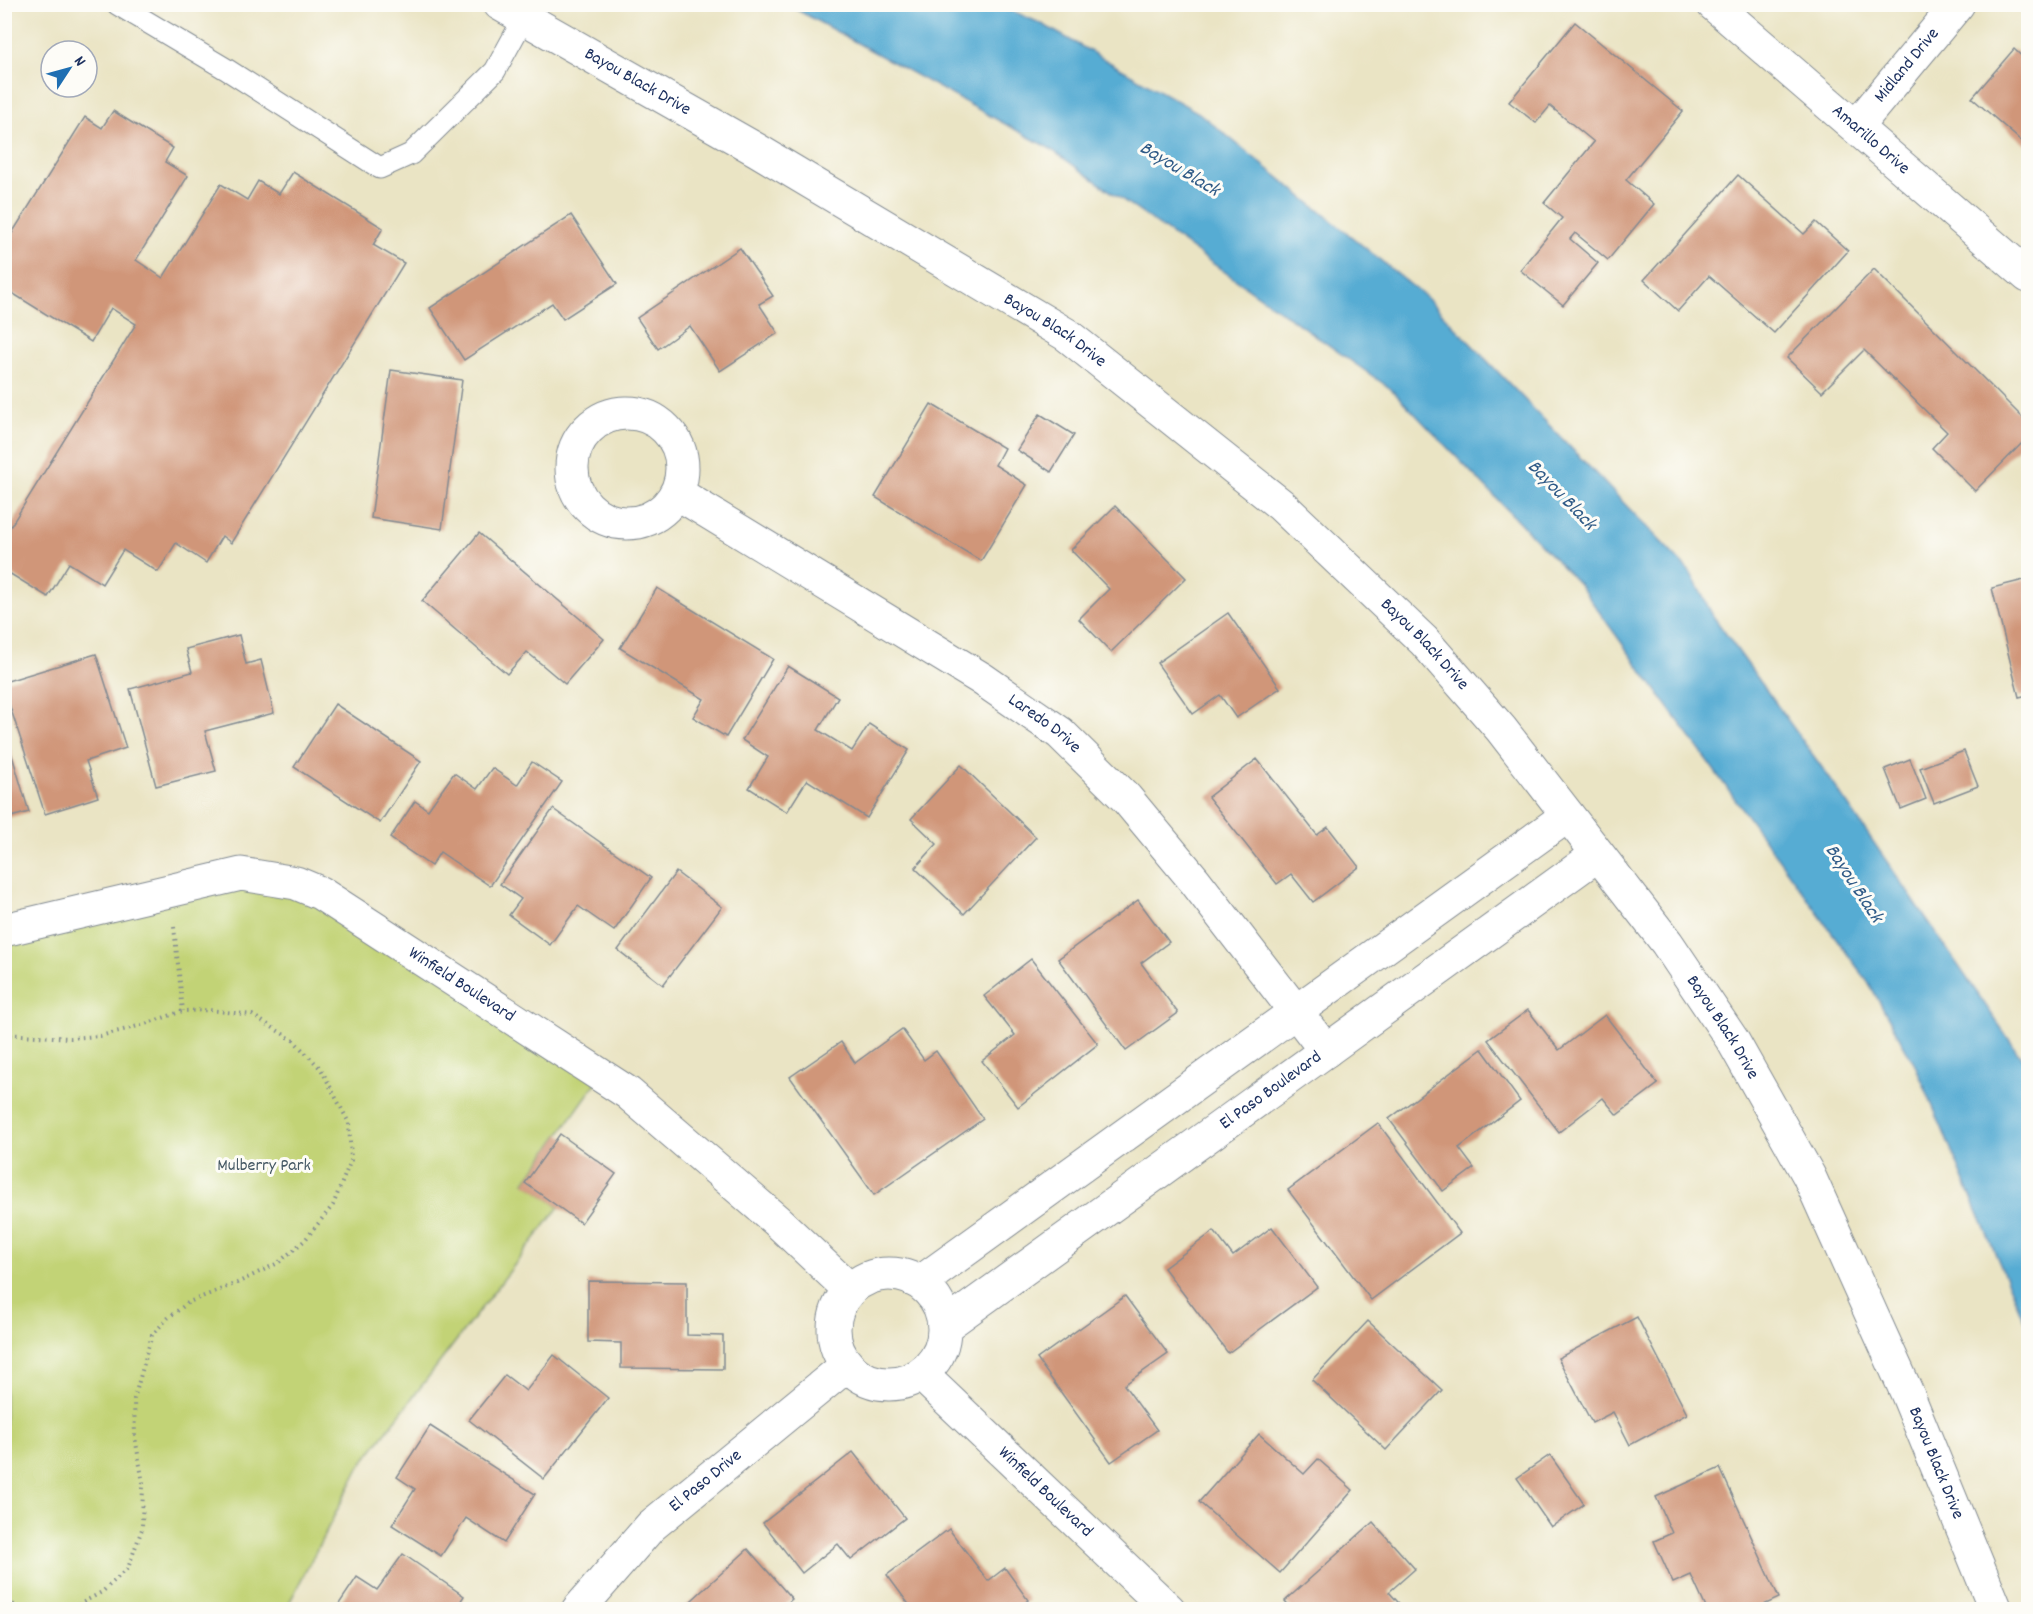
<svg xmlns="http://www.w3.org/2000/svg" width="2033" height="1614" viewBox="0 0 2033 1614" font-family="Dekko,sans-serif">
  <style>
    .green { fill: #c2d376; stroke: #6e816a; stroke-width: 1.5 }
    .water { fill: #57acd3; stroke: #396e98; stroke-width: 1.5 }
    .building { fill: #d09679 }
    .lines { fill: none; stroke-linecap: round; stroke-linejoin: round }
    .service-casing { stroke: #828a91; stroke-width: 23 }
    .minor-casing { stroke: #828a91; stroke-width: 35 }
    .secondary-casing { stroke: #828a91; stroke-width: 35 }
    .path { stroke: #828a91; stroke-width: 4; stroke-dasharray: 1.5 4.5; stroke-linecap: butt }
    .service { stroke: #fff; stroke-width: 21 }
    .minor { stroke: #fff; stroke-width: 33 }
    .secondary { stroke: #fff; stroke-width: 33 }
    .labels { text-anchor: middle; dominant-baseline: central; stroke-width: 6; stroke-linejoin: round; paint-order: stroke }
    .street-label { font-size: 18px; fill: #1b2f5e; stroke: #fdfcf7 }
    .park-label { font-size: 18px; fill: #455864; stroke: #fdfcf7 }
    .water-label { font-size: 20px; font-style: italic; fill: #305b87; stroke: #fdfcf7 }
  </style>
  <rect width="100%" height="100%" fill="#fdfcf7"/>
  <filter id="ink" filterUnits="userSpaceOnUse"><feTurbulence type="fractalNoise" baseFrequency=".0167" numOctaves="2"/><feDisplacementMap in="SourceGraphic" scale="12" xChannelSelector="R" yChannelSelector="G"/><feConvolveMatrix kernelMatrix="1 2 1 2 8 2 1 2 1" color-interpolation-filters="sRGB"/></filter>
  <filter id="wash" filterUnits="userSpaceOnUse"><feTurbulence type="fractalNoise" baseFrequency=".008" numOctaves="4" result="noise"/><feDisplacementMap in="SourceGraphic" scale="24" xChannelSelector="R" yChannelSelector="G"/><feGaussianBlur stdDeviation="1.35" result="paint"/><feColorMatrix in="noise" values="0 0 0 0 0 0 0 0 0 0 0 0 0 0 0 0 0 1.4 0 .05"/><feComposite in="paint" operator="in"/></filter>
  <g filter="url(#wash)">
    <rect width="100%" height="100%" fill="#eae4c4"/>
    <polygon class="green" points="241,874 320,893 601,1076 525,1182 559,1207 360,1466 286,1609 5,1609 4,930"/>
    <polygon class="water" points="788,5 999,5 1042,24 1199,113 1427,298 1690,572 1713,616 1828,776 2028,1067 2028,1330 1916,1067 1870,985 1579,584 1391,389 1049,148"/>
    <g id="blocks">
      <g class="building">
        <polygon points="1575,22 1683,111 1626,180 1654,204 1608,260 1575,233 1570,239 1598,263 1563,305 1520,270 1562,218 1544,203 1594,142 1550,106 1536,123 1509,102"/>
        <polygon points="2014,49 2028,62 2028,147 1972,98"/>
        <polygon points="113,111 173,148 165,162 188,176 136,260 163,278 221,184 247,200 258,181 279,194 293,172 383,228 373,245 404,263 231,543 222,536 206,563 176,543 158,572 123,550 102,584 69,563 48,597 4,570 4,537 136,324 111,308 91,342 4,288 4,246 85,117 102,128"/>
        <polygon points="1738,175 1804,234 1816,222 1848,251 1774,333 1709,276 1678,311 1644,280"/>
        <polygon points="571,215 617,284 563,319 552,303 464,360 430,308"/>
        <polygon points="740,248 773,296 759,304 778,333 720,371 690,326 658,349 637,318"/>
        <polygon points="1874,269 2028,423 2028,437 1975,491 1932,448 1947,432 1864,350 1822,392 1787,358"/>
        <polygon points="391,370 462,380 442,529 371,518"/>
        <polygon points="931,404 1004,448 995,465 1027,485 981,561 875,497"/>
        <polygon points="1040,414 1074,435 1051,472 1017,450"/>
        <polygon points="1115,506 1186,578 1111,652 1079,619 1109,589 1071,550"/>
        <polygon points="479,533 604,639 565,684 527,652 507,674 422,601"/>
        <polygon points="2028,579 2028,695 2019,697 1992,588"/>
        <polygon points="657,588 773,659 726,737 693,717 704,699 620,648"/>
        <polygon points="1228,613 1280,688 1236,718 1220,695 1193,714 1157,663"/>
        <polygon points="239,635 246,664 261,660 274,713 205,731 216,771 156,786 130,689 192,672 186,649"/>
        <polygon points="96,654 126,748 86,761 98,797 45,814 4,688 4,682"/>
        <polygon points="788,666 838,697 818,730 852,751 869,724 909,750 867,818 807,780 787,812 749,788 768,757 742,740"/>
        <polygon points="335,704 421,761 380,823 294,767"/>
        <polygon points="4,729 29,812 4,819"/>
        <polygon points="1964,751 1978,786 1934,803 1920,768"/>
        <polygon points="1257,759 1317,835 1328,827 1359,867 1313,902 1291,874 1277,884 1208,797"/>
        <polygon points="1910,759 1926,799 1901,809 1885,769"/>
        <polygon points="532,762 562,782 490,886 440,852 431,866 390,838 415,801 428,810 454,773 477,789 492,768 517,785"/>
        <polygon points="961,765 1036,837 964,914 915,868 937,844 911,819"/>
        <polygon points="553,809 651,878 614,931 578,906 550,945 509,915 521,899 500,884"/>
        <polygon points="676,872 722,907 663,985 618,950"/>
        <polygon points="1138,900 1169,942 1141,963 1178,1013 1126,1051 1058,959"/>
        <polygon points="1031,959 1098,1044 1018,1107 982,1061 1015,1035 984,996"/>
        <polygon points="1528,1010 1559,1050 1605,1015 1658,1084 1617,1115 1603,1098 1559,1132 1488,1040"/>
        <polygon points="902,1029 924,1060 936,1051 983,1119 874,1195 790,1077 841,1042 855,1063"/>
        <polygon points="1482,1049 1520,1101 1459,1148 1474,1168 1443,1191 1389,1119"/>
        <polygon points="1378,1123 1460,1233 1371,1300 1288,1190"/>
        <polygon points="560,1134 616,1174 581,1223 525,1183"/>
        <polygon points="1272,1227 1317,1287 1228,1353 1164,1268 1214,1231 1233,1256"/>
        <polygon points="588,1281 687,1282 687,1335 723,1336 723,1369 621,1368 621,1343 588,1342"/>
        <polygon points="1125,1296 1168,1354 1124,1385 1157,1430 1111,1462 1037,1359"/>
        <polygon points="1637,1317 1687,1414 1630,1445 1613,1412 1592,1423 1558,1358"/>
        <polygon points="1368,1321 1442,1390 1386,1450 1312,1380"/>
        <polygon points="554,1355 608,1398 544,1479 469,1420 505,1375 526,1391"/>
        <polygon points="430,1426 535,1494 504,1543 466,1518 441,1556 392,1525 415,1489 397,1477"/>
        <polygon points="1259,1434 1304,1474 1318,1459 1353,1490 1280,1573 1199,1502"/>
        <polygon points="853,1452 905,1518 851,1560 838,1544 802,1573 763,1523"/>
        <polygon points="1550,1455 1584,1504 1551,1527 1517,1478"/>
        <polygon points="1720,1468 1779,1598 1753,1610 1707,1610 1691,1575 1673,1583 1654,1541 1672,1533 1656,1497"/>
        <polygon points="1373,1522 1415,1569 1389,1592 1405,1610 1293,1610 1285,1601"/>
        <polygon points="949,1529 988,1581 1005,1568 1028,1600 1016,1610 913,1610 887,1575"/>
        <polygon points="748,1549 792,1599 780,1610 681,1610"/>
        <polygon points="403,1554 464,1596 455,1610 335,1610 357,1577 377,1590"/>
      </g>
    </g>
  </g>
  <g filter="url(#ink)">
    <use href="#blocks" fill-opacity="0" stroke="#828a91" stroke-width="1.5"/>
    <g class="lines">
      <g class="service-casing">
        <polyline id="service" points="117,4 226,69 380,168 411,154 495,71 524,18"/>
      </g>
      <g class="minor-casing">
        <g id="minor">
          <path id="s1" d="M1713,4L2028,276"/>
          <path id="s2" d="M1856,127L1958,4"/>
          <circle cx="627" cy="468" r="55"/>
          <path id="s3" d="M677,493L982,679L1060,733L1126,798L1195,881L1326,1051"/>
          <path id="s4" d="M4,930L241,874L296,883L320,893L628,1093L777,1221L849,1289"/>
          <circle cx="889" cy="1329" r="55"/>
          <polyline points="921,1282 1567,816"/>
          <path id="s5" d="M945,1326L1597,855"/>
          <path id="s6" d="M922,1375L1169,1610"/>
          <path id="s7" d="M578,1610L651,1526L846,1366"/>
        </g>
      </g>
      <g class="secondary-casing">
        <g id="secondary">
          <path id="s8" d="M500,4L757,150L1067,335L1281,505L1424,641L1501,729L1667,943L1733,1041L1809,1176L1907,1393L1996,1610"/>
        </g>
      </g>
      <g class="path">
        <polyline points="174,927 183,1011"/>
        <polyline points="4,1034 70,1038 100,1036 142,1025 183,1011 209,1010 252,1015 293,1040 321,1069 349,1123 351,1160 333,1205 305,1240 278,1263 237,1283 189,1302 168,1318 152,1335 134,1399 135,1437 143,1483 142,1529 128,1568 102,1592 78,1605 47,1609 22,1608 4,1601"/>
      </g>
      <use href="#service" class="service"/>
      <use href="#minor" class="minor"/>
      <use href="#secondary" class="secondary"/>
    </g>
  </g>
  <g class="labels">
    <g class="street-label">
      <text stroke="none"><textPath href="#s2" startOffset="80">Midland Drive</textPath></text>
      <text stroke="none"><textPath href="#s8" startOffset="158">Bayou Black Drive</textPath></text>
      <text stroke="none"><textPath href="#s1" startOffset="208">Amarillo Drive</textPath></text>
      <text stroke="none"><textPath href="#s8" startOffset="644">Bayou Black Drive</textPath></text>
      <text stroke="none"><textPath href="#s8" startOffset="1130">Bayou Black Drive</textPath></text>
      <text stroke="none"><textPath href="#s3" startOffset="434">Laredo Drive</textPath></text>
      <text stroke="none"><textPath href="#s4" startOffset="494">Winfield Boulevard</textPath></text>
      <text stroke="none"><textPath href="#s8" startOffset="1616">Bayou Black Drive</textPath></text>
      <text stroke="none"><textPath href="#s5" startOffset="402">El Paso Boulevard</textPath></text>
      <text stroke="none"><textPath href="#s8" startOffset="2102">Bayou Black Drive</textPath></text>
      <text stroke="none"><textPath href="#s7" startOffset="182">El Paso Drive</textPath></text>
      <text stroke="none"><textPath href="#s6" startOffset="170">Winfield Boulevard</textPath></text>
    </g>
    <g class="park-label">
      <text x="264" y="1166">Mulberry Park</text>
    </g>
    <g class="water-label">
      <text transform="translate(1179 170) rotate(31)">Bayou Black</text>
      <text transform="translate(1561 496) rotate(46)">Bayou Black</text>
      <text transform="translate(1853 884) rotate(57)">Bayou Black</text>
    </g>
  </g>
  <rect width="2033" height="1614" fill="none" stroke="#fdfcf7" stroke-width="24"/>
  <g transform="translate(69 69) rotate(54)"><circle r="28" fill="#fdfcf7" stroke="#a3aaba" stroke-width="1.5"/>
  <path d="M0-4.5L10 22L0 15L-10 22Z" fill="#1f6fb2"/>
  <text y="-9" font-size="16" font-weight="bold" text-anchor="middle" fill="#1b2f5e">N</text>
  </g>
</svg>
